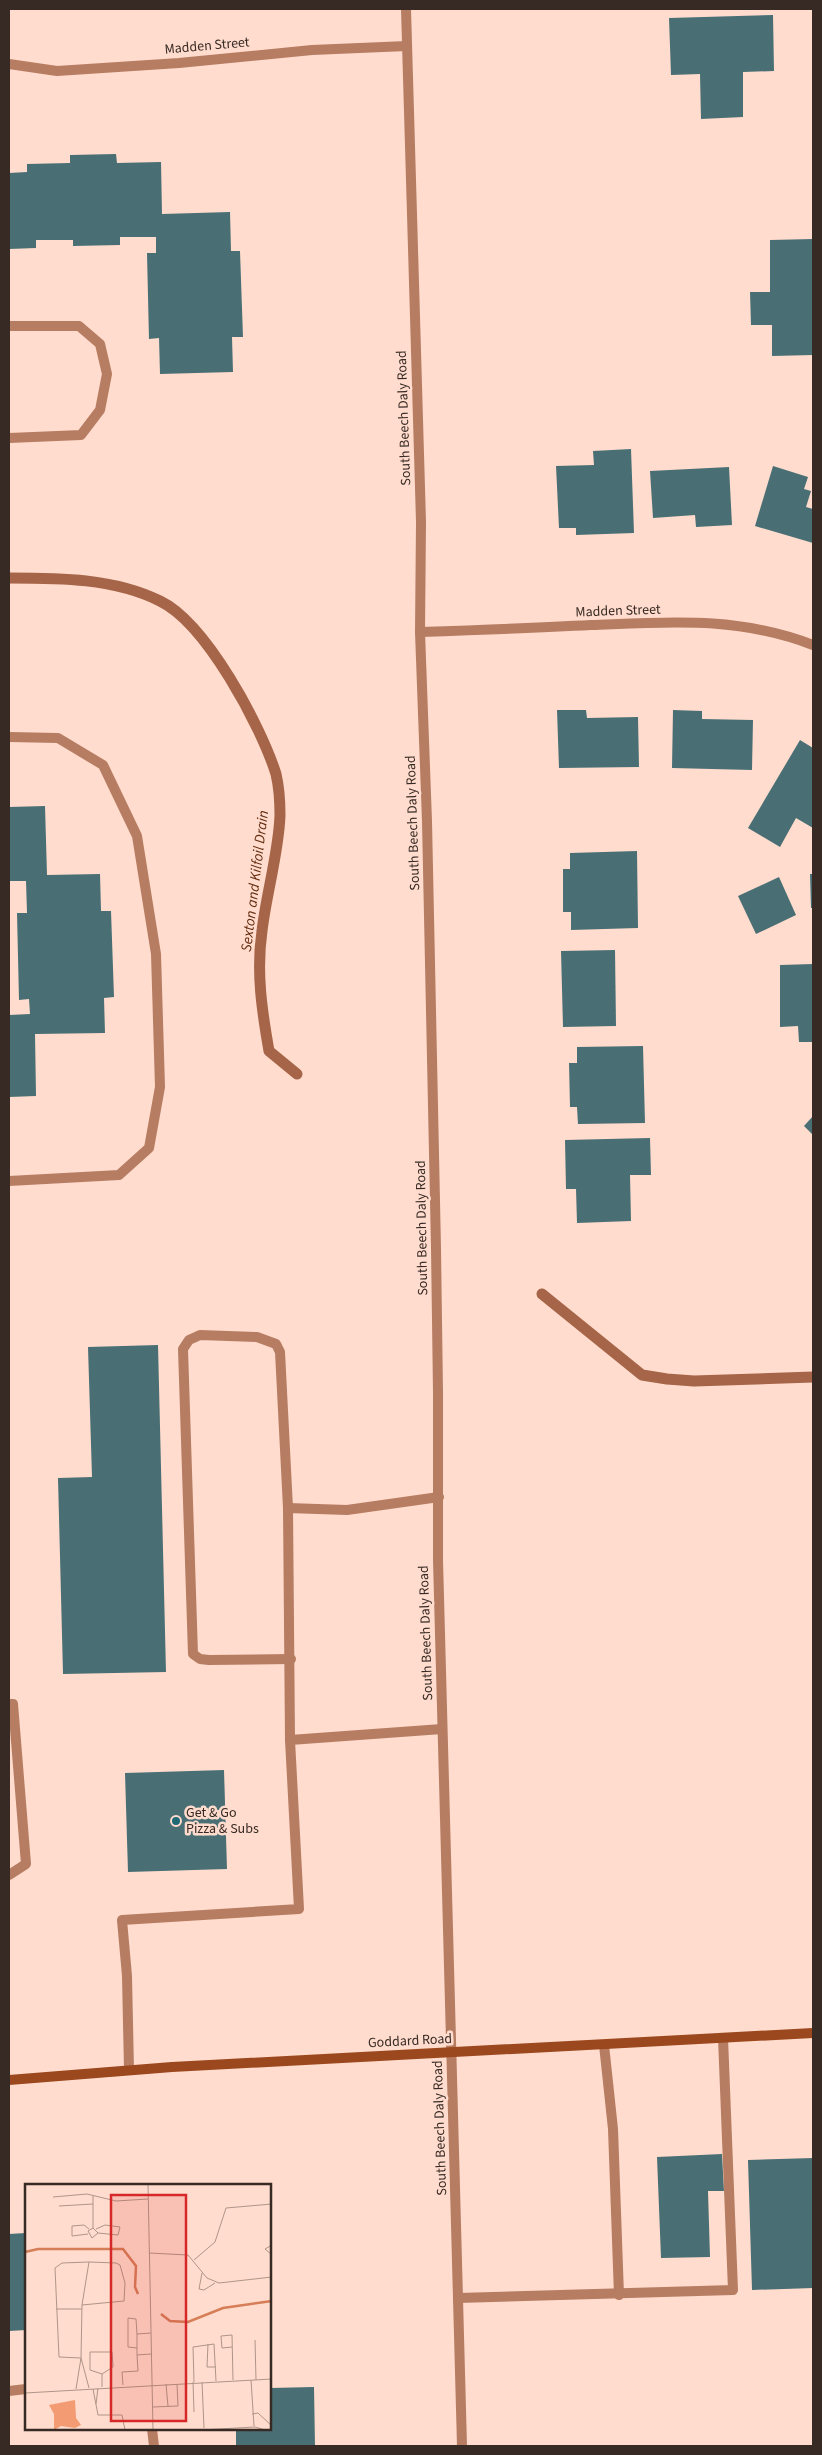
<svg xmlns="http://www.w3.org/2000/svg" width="822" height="2455" viewBox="0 0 822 2455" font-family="'Source Sans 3',sans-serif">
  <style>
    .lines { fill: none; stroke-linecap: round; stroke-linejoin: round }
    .stream { stroke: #a66548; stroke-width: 11 }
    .building { fill: #496f75 }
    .service { stroke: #b77d63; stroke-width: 10 }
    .minor { stroke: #b77d63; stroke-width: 10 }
    .tertiary { stroke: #b77d63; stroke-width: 10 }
    .secondary { stroke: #9b481e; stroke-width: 10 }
    .poi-dot { fill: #206a75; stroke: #ffdccd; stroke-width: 2 }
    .labels { text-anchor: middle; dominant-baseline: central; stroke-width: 5; stroke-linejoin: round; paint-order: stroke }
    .street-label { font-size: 14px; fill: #372a24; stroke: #ffdccd }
    .poi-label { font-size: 14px; fill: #372a24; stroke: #ffdccd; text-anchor: start }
    .water-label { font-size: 15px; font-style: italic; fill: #642c0f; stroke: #ffdccd }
    .inset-river { fill: none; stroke: #d57e57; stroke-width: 2.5 }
    .inset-road { fill: none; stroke: #af9589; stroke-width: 1 }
    .view { fill: #d62828; fill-opacity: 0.15; stroke: #d62828; stroke-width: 2.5 }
    .inset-edge { fill: none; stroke: #372a24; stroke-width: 2.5 }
  </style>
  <rect width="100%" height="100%" fill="#ffdccd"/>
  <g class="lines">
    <g class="stream">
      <path d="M9,578C59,578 114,578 160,601C206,623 261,726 276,774C279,787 280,802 280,815C279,851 266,895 262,931C256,972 262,1011 269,1051L297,1074"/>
      <polyline points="542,1294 642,1375 667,1379 694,1381 813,1377"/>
    </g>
  </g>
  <g class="building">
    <polygon points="773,15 774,71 743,72 743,117 701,119 700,74 671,75 669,18"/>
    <polygon points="116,154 117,163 161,162 162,214 230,212 231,251 240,251 243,337 232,337 233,372 160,374 159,338 149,339 147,253 156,253 156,237 120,237 120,245 73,246 73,240 36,240 36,248 9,249 9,173 27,172 27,164 70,163 70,155"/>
    <polygon points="813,239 813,355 772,356 772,325 751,325 750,292 770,292 770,240"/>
    <polygon points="631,449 634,533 576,535 576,528 559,528 556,466 594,465 593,451"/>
    <polygon points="773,466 808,477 804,489 811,491 806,507 813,509 813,543 755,526"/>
    <polygon points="729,467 732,525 696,527 695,515 653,518 650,471"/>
    <polygon points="557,710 586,710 587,718 638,717 639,767 559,768"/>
    <polygon points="673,710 702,711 702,719 753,720 752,770 672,768"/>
    <polygon points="800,740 813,748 813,828 796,818 780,847 748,828"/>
    <polygon points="45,806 47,875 100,874 101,911 111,911 114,997 104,998 105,1033 35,1034 36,1096 9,1097 9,1015 30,1014 29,999 19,1000 17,913 27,913 26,881 9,881 9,807"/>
    <polygon points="637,851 638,928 571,930 571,912 563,912 563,869 570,869 570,853"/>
    <polygon points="810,874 813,874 813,908 811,908"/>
    <polygon points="779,877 796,915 756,934 738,896"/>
    <polygon points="615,950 616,1026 563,1027 561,951"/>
    <polygon points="813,964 813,1042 799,1042 798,1026 780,1027 780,965"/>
    <polygon points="643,1046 645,1123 578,1124 577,1107 570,1107 569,1063 577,1063 577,1047"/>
    <polygon points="813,1116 813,1135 804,1126"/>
    <polygon points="650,1138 651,1175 630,1175 631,1221 577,1223 576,1189 566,1189 565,1140"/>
    <polygon points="158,1345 166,1672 63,1674 58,1478 92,1477 88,1347"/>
    <polygon points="224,1770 227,1869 128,1872 125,1773"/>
    <polygon points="722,2154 724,2191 708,2191 710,2257 661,2258 657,2157"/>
    <polygon points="813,2158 813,2288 752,2290 748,2160"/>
    <polygon points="26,2233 26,2330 9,2331 9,2234"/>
    <polygon points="314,2387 315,2446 236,2446 236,2429 270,2429 270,2388"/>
  </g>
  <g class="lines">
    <g class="service">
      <polyline points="9,326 79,326 100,344 107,374 100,410 81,435 9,438"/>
      <polyline points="9,737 58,738 103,765 137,836 156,954 160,1087 149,1148 119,1175 9,1181"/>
      <polyline points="288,1508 280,1352 276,1344 257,1337 200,1335 189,1340 183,1349 193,1654 200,1659 209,1660 291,1659"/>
      <polyline points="9,1704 13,1704 26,1864 9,1875"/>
      <polyline points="290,1740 288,1508 347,1510 439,1497"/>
      <polyline points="604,2045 613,2129 619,2295"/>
      <polyline points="129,2070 127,1976 122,1920 299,1909 290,1740 442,1729"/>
      <polyline points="458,2298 733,2290 723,2038"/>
    </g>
    <g class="minor">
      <polyline points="9,64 57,71 179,63 312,50 407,46"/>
      <path d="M420,632C477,630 534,628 591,625C670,622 737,616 813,645"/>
      <polyline points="9,2391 26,2389"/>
      <polyline points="152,2429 154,2446"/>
    </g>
    <polyline class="tertiary" points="406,9 421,522 420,632 427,821 436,1248 438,1392 438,1560 462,2446"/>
    <polyline class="secondary" points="9,2080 172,2067 813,2033"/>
  </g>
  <circle class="poi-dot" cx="176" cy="1821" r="5"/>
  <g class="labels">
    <g class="street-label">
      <text transform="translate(207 46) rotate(-5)">Madden Street</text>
      <text transform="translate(404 418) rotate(-92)">South Beech Daly Road</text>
      <text transform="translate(618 611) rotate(-2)">Madden Street</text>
      <text transform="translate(413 823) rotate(-92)">South Beech Daly Road</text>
      <text transform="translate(422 1228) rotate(-91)">South Beech Daly Road</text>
      <text transform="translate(426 1633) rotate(-92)">South Beech Daly Road</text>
      <text transform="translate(410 2041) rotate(-3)">Goddard Road</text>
      <text transform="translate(440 2128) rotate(-92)">South Beech Daly Road</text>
    </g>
    <g class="poi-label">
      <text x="186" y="1813">Get &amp; Go<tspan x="186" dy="16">Pizza &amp; Subs</tspan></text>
    </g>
    <g class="water-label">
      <text transform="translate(255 881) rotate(-83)">Sexton and Kilfoil Drain</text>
    </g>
  </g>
  <g transform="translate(25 2184)">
    <rect width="246" height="246" fill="#ffdccd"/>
    <path d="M50,216L51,234L56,241L50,244L36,242L29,246V230L24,221Z" fill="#f39b72"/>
    <path class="inset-river" d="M0,68L13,65H98L111,82L110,103L113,110M136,130L145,137L163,138L198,124L247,117"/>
    <path class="inset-road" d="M123,0L128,246M68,12V44L73,49L67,54L63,47L68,44M28,13L62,10L91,17L123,15M34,22L68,20M71,45L80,41L95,43L93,51L73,49M63,50L47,52V42L59,41L64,45M247,61L240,65L247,71M124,69L163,71L182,94L194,99L247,93M169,76L190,58L201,24L247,20M177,89L174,105L179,106L190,99M57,121L99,117L100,99L95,81L91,79L64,78L37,79L30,84L34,173L56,174L57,121L64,78M31,125H57M112,150L111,135L103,134V163L112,164M230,156L231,196M183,160L182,183H191M207,163L197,164L196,152L207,151L208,196M112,171V150L126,149M77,190L65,186V168H87L88,183L77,190V203M226,196L229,242M168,198L169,228M169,198L168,163L189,160L191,197M177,198L179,244M141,200L143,222M98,201L97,188L113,187L112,171L126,170M51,205L56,174L64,204M68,205L73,231H97L100,246M0,209L247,195M71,220L73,204M128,223L153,222L152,200M227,230L233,229L247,242M176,246L230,243L240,246"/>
    <path class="view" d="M86,11H161V237H86Z"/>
    <rect width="246" height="246" class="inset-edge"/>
  </g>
  <rect width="822" height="2455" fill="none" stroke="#372a24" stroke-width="20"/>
</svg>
